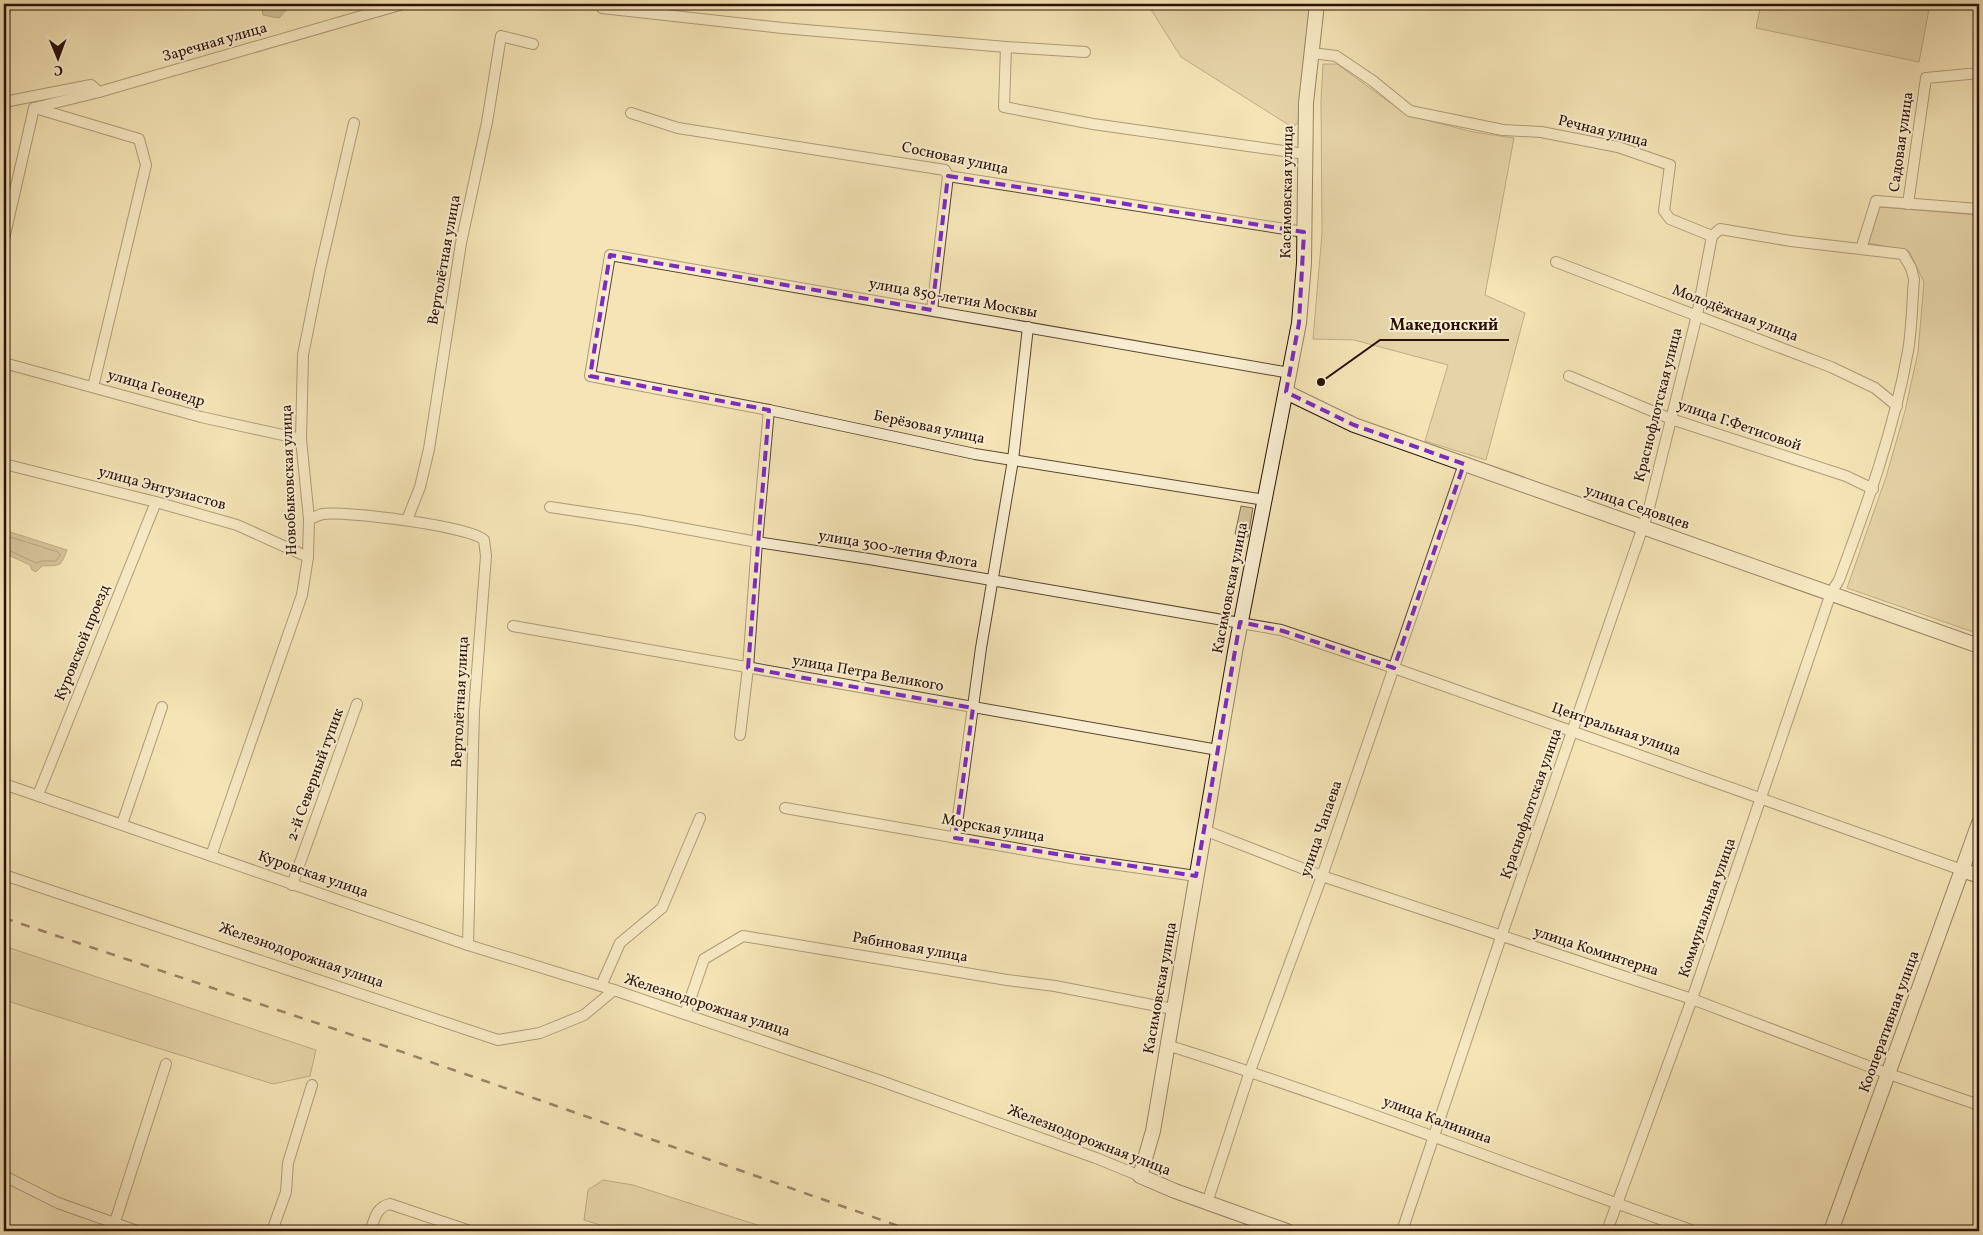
<svg xmlns="http://www.w3.org/2000/svg" width="1983" height="1235" viewBox="0 0 1983 1235" font-family="Vollkorn,serif">
  <style>
    .green { fill: #d2c098; stroke: #7e684e }
    .water { fill: #af9c79; stroke: #7a644a }
    .lines { fill: none; stroke-linecap: round; stroke-linejoin: round }
    .shore { stroke: #6c563e; stroke-width: 1 }
    .street-casing { stroke: #5c4530; stroke-width: 12 }
    .secondary-casing { stroke: #2a1004; stroke-width: 16 }
    .street { stroke: #f8edd0; stroke-width: 10 }
    .secondary { stroke: #f8edd0; stroke-width: 14 }
    .rail { stroke: #2a1004; stroke-width: 2.5; stroke-dasharray: 9 9; stroke-linecap: butt }
    .marked { fill: none; stroke: #7b2cbf; stroke-width: 4; stroke-dasharray: 10 6; stroke-linejoin: round }
    .labels { text-anchor: middle; dominant-baseline: central; stroke-width: 4; stroke-linejoin: round; paint-order: stroke }
    .street-label { font-size: 15px; fill: #2a1004; stroke: #f8edd0 }
    .leader { fill: none; stroke: #2a1004; stroke-width: 2 }
    .callout-dot { fill: #2a1004; stroke: #f8edd0; stroke-width: 2 }
    .callout-label { font-size: 16px; text-anchor: middle; font-weight: bold; fill: #2a1004; stroke: #f8edd0; stroke-width: 4; stroke-linejoin: round; paint-order: stroke }
  </style>
  <rect width="100%" height="100%" fill="#f4e4b6"/>
  <filter id="stains"><feTurbulence type="fractalNoise" baseFrequency=".004" numOctaves="4"/><feColorMatrix values="0 0 0 0 .2 0 0 0 0 .09 0 0 0 0 .02 0 0 0 .5 -.17"/></filter>
  <radialGradient id="worn" r=".72"><stop offset=".6" stop-color="#630" stop-opacity="0"/><stop offset="1" stop-color="#630" stop-opacity=".3"/></radialGradient>
  <g class="green">
    <polygon points="1150,4 1311,4 1298,123 1292,127 1181,57 1150,8"/>
    <polygon points="1761,4 1930,4 1919,62 1756,28"/>
    <polygon points="1323,64 1337,64 1407,115 1473,132 1514,138 1485,295 1525,313 1486,460 1425,441 1448,365 1354,340 1313,339 1322,233 1321,101"/>
    <polygon points="1879,207 1979,215 1979,634 1847,588 1886,477 1905,411 1918,352 1924,282 1909,251 1868,243"/>
    <polygon points="1241,506 1253,508 1248,537 1235,534"/>
    <polygon points="4,946 316,1050 310,1076 273,1084 4,1000"/>
    <polygon points="603,1180 633,1185 776,1231 620,1231 584,1220 588,1190"/>
  </g>
  <g class="water">
    <polygon points="261,4 317,4 305,9 290,6 279,18 263,15"/>
    <path d="M1233,4H1285C1278,10 1242,9 1233,4Z"/>
    <path d="M4,530L67,550C60,568 61,565 42,566L36,572L32,570L30,565L4,553Z"/>
  </g>
  <g class="lines">
    <polyline class="shore" points="4,535 58,552 60,555 56,561 42,561 36,563 4,548"/>
    <g class="street-casing">
      <g id="street">
        <polyline points="602,8 782,28 1006,47"/>
        <polyline points="1085,52 1006,47 1004,107 1093,124 1305,154"/>
        <path d="M1312,53L1336,56L1373,81L1410,111L1503,130L1541,132L1618,147L1670,165L1664,211L1670,219L1712,236L1720,229L1791,241L1903,254L1911,268L1914,279C1912,303 1912,328 1908,351C1894,430 1867,505 1839,580L1831,593L1692,999L1607,1231"/>
        <polyline points="4,102 91,85 99,92"/>
        <polyline points="34,108 99,92 403,4"/>
        <polyline points="35,108 139,139 146,165 93,387"/>
        <polyline points="631,113 678,128 945,170 948,176 1304,232"/>
        <polyline points="1908,204 1926,78 1979,73"/>
        <polyline points="4,239 34,108"/>
        <polyline points="1861,249 1876,201 1979,209"/>
        <polyline points="1556,262 1831,367 1875,388 1897,406"/>
        <polyline points="932,310 948,176"/>
        <polyline points="4,363 201,417 301,439"/>
        <polyline points="1569,376 1671,419 1846,476 1873,489"/>
        <polyline points="4,464 156,502 237,525 308,557"/>
        <polyline points="1265,500 975,454 769,410 590,376 610,255 1290,373"/>
        <polyline points="550,507 637,520 757,542 869,559 1281,630 1394,668 1962,870"/>
        <path d="M309,519C313,518 318,515 323,514C346,511 470,526 484,540L486,556L474,711L468,945"/>
        <polyline points="407,520 420,487 429,449 461,243 487,122 501,36 533,44"/>
        <polyline points="513,626 1218,750"/>
        <polyline points="740,735 748,668 757,542 769,410"/>
        <polyline points="4,784 468,945 614,990"/>
        <polyline points="38,795 156,502"/>
        <polyline points="785,808 1077,859 1196,876"/>
        <polyline points="122,824 162,707"/>
        <polyline points="1204,830 1322,876 1692,999 1889,1074 1979,1105"/>
        <polyline points="955,838 981,648 1013,460 1028,327"/>
        <polyline points="211,856 302,595 308,557 309,519 301,439 303,355 320,270 354,123"/>
        <polyline points="4,875 498,1040 540,1033 584,1015 614,990 881,1081 1096,1158 1140,1176"/>
        <polyline points="292,885 357,704"/>
        <polyline points="601,986 620,943 662,908 700,818"/>
        <polyline points="685,1014 704,959 743,936 1007,980 1055,986 1173,1009"/>
        <path d="M1167,1045C1345,1101 1518,1169 1694,1231"/>
        <polyline points="4,1176 58,1203 137,1231"/>
        <polyline points="1207,1203 1250,1071 1322,876 1464,464"/>
        <polyline points="112,1231 166,1064"/>
        <polyline points="272,1231 286,1192 288,1163 312,1085"/>
        <path d="M370,1231C375,1219 376,1207 390,1204L470,1231"/>
        <polyline points="1402,1231 1501,937 1648,512 1697,315 1712,236"/>
      </g>
    </g>
    <g class="secondary-casing">
      <g id="secondary">
        <polyline points="1286,392 1354,425 1979,646"/>
        <polyline points="1962,870 1979,876"/>
        <polyline points="1287,1231 1175,1191 1140,1176 1153,1131 1235,652 1299,323 1304,263 1306,103 1317,4"/>
        <polyline points="1831,1231 1979,823"/>
      </g>
    </g>
    <use href="#street" class="street"/>
    <use href="#secondary" class="secondary"/>
    <polyline class="rail" points="4,918 388,1047 913,1231"/>
  </g>
  <path d="M0 0H1983V1235H0ZM948,176L1304,232L1299,323L1286,392L1354,425L1464,464L1394,668L1283,631L1240,622L1196,876L955,838L973,708L748,668L769,410L590,376L610,255L932,310Z" fill="#f4e4b6" fill-opacity=".55" fill-rule="evenodd"/>
  <path class="marked" d="M948,176L1304,232L1299,323L1286,392L1354,425L1464,464L1394,668L1283,631L1240,622L1196,876L955,838L973,708L748,668L769,410L590,376L610,255L932,310Z"/>
  <g class="labels">
    <g class="street-label">
      <text transform="translate(215 43) rotate(-16)">Заречная улица</text>
      <text transform="translate(1603 132) rotate(14)">Речная улица</text>
      <text transform="translate(1902 142) rotate(-82)">Садовая улица</text>
      <text transform="translate(955 159) rotate(12)">Сосновая улица</text>
      <text transform="translate(1288 192) rotate(-89)">Касимовская улица</text>
      <text transform="translate(445 260) rotate(-80)">Вертолётная улица</text>
      <text transform="translate(953 299) rotate(10)">улица 850-летия Москвы</text>
      <text transform="translate(1735 314) rotate(21)">Молодёжная улица</text>
      <text transform="translate(156 389) rotate(16)">улица Геонедр</text>
      <text transform="translate(1659 405) rotate(-76)">Краснофлотская улица</text>
      <text transform="translate(1739 426) rotate(19)">улица Г.Фетисовой</text>
      <text transform="translate(929 428) rotate(12)">Берёзовая улица</text>
      <text transform="translate(290 480) rotate(-92)">Новобыковская улица</text>
      <text transform="translate(162 489) rotate(15)">улица Энтузиастов</text>
      <text transform="translate(1637 508) rotate(19)">улица Седовцев</text>
      <text transform="translate(898 550) rotate(10)">улица 300-летия Флота</text>
      <text transform="translate(1231 588) rotate(-79)">Касимовская улица</text>
      <text transform="translate(83 643) rotate(-68)">Куровской проезд</text>
      <text transform="translate(868 674) rotate(10)">улица Петра Великого</text>
      <text transform="translate(461 702) rotate(-87)">Вертолётная улица</text>
      <text transform="translate(1616 730) rotate(19)">Центральная улица</text>
      <text transform="translate(316 775) rotate(-70)">2-й Северный тупик</text>
      <text transform="translate(1532 804) rotate(-71)">Краснофлотская улица</text>
      <text transform="translate(993 829) rotate(10)">Морская улица</text>
      <text transform="translate(1322 829) rotate(-71)">улица Чапаева</text>
      <text transform="translate(313 875) rotate(19)">Куровская улица</text>
      <text transform="translate(1708 908) rotate(-71)">Коммунальная улица</text>
      <text transform="translate(910 948) rotate(10)">Рябиновая улица</text>
      <text transform="translate(1596 952) rotate(18)">улица Коминтерна</text>
      <text transform="translate(301 956) rotate(19)">Железнодорожная улица</text>
      <text transform="translate(1161 988) rotate(-80)">Касимовская улица</text>
      <text transform="translate(707 1006) rotate(18)">Железнодорожная улица</text>
      <text transform="translate(1890 1022) rotate(-70)">Кооперативная улица</text>
      <text transform="translate(1437 1121) rotate(20)">улица Калинина</text>
      <text transform="translate(1089 1141) rotate(21)">Железнодорожная улица</text>
    </g>
  </g>
  <path class="leader" d="M1321 382L1380 340H1509"/>
  <circle class="callout-dot" cx="1321" cy="382" r="5"/>
  <g class="callout-label">
    <text x="1444" y="330">Македонский</text>
  </g>
  <rect width="1983" height="1235" fill="none" stroke="#f4e4b6" stroke-width="20"/>
  <rect x="5" y="5" width="1973" height="1225" fill="none" stroke="#2a1004" stroke-width="2.5"/>
  <rect x="10" y="10" width="1963" height="1215" fill="none" stroke="#2a1004"/>
  <g transform="translate(58 58) rotate(179)" stroke="#f8edd0" stroke-width="4" paint-order="stroke">
  <path d="M0-4L9 19L0 12L-9 19Z" fill="#2a1004"/>
  <text y="-8" font-size="14" font-weight="bold" text-anchor="middle" fill="#2a1004">С</text>
  </g>
  <rect width="100%" height="100%" filter="url(#stains)"/>
  <rect width="100%" height="100%" fill="url(#worn)"/>
</svg>
